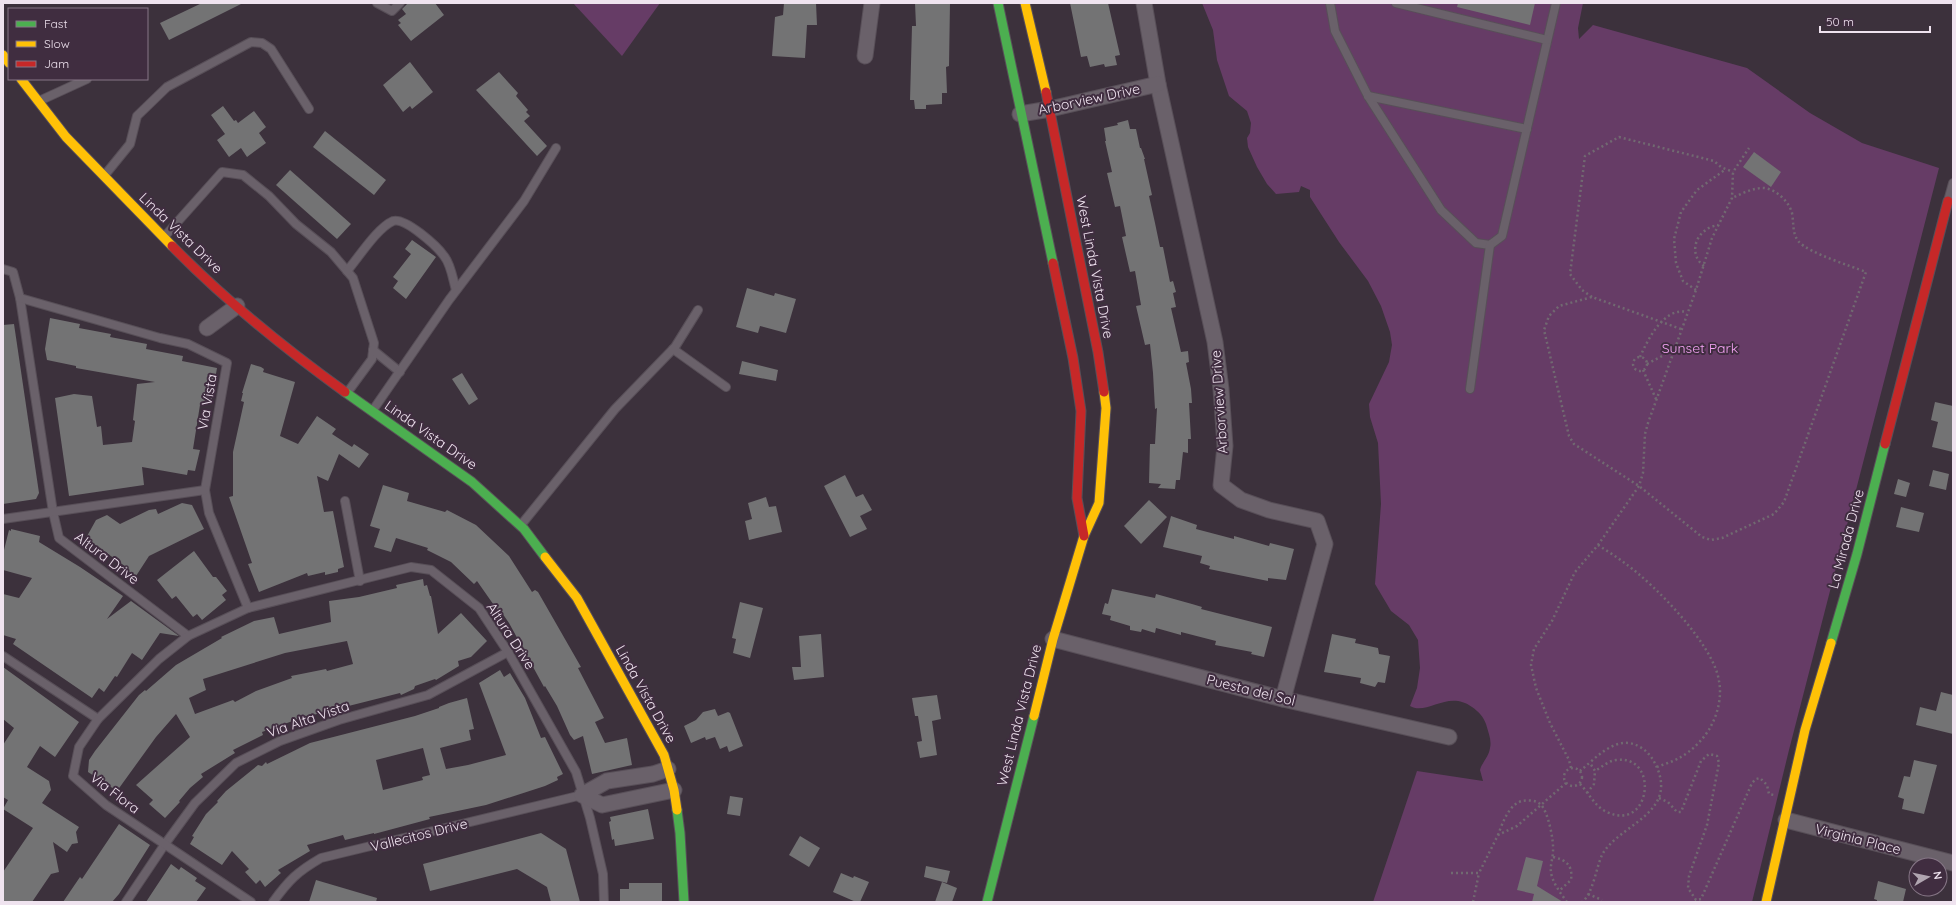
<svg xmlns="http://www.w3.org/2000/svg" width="1956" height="905" viewBox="0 0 1956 905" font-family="Quicksand,sans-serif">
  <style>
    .green { fill: #663c66 }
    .building { fill: #737374; fill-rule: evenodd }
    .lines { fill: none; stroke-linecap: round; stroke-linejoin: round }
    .lane-casing { stroke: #584f58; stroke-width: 10 }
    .street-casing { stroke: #584f58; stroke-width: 17 }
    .fast-casing { stroke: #584f58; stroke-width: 11 }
    .slow-casing { stroke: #584f58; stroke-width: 11 }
    .jam-casing { stroke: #584f58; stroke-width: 11 }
    .path { stroke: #716971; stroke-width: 2.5; stroke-dasharray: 2 3; stroke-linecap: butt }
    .lane { stroke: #6a616a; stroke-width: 8 }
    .street { stroke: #6a616a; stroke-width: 15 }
    .fast { stroke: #4caf50; stroke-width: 9 }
    .slow { stroke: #ffc107; stroke-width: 9 }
    .jam { stroke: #c62828; stroke-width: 9 }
    .labels { text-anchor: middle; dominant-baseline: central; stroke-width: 4; stroke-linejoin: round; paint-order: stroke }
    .street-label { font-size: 14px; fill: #efe3ef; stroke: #402d40 }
    .park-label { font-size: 14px; fill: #f5a4f5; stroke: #402d40 }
  </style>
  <rect width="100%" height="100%" fill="#3c313c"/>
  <g class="green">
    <polygon points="573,3 660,3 622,56"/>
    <path d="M1202,3H1583L1578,28L1579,39L1593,25L1747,68L1810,113L1862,143L1939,168L1789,750L1752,902H1373L1417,771L1483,781L1480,770C1482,762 1489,757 1490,748C1492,740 1488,732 1486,724C1483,716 1479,712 1472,707C1448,689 1427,716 1410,706L1417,688L1420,668L1418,640L1409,625L1391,611L1375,584L1381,504L1378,443L1370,417L1369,404L1389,362L1392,345L1390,332L1381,306L1368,281L1339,242L1310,197V190L1301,186L1299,192L1276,194L1267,184L1257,167L1248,147L1247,138L1250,133L1251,123L1247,111L1229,96L1217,60L1213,30Z"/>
  </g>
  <g class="building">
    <polygon points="202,3 243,3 169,40 160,23"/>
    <polygon points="408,3 435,3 444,15 411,41 398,25 401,23 398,20 406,14 402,9"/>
    <polygon points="784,3 816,3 817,25 807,25 805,58 772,56 775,17 783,15"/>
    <polygon points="915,3 950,3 949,66 946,67 947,93 942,93 942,104 926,105 926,109 915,109 914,100 910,100 912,26 916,26"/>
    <polygon points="1070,3 1108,3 1120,55 1115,56 1117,65 1105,67 1104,64 1090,67 1087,56 1081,57"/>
    <polygon points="1458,3 1535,3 1530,25 1457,7"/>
    <polygon points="410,62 433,92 412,109 410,106 403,112 383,85"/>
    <polygon points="499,72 518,93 516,96 528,110 526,112 530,116 524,121 547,146 537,156 476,90"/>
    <polygon points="223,106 234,121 236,120 238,123 254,111 266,127 259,133 266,143 247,157 241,148 229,157 217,140 225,134 211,115"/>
    <polygon points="1128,120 1130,129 1136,129 1140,148 1141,148 1145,159 1144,159 1152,195 1149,196 1155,223 1160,247 1163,247 1170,282 1173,281 1176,292 1173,293 1176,307 1171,308 1181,352 1188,351 1189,362 1186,363 1191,389 1192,403 1189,403 1191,439 1188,439 1188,453 1183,452 1180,480 1176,480 1175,489 1158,488 1161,484 1149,483 1150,444 1155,444 1157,408 1155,409 1153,373 1150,344 1145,345 1136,306 1141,305 1135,271 1130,272 1122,237 1126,236 1120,206 1115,207 1107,173 1112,172 1105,141 1106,141 1104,128 1118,125 1117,123"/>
    <polygon points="325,131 386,180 374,195 313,147"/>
    <polygon points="1754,152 1781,172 1771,187 1743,167"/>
    <polygon points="290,170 351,224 337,239 276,185"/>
    <polygon points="412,240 436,257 406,299 393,288 398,281 393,277 411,254 405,249"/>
    <polygon points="747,288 774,296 775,293 796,299 786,333 760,326 758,333 736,327"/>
    <polygon points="50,318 80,324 79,328 111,334 110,337 147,344 146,349 183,356 182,361 217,368 211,403 203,402 202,406 200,405 193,449 200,450 195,471 188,470 187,475 142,467 144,485 69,496 55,398 74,394 92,396 97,427 101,426 103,445 132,442 135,421 133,420 137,384 155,382 76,368 76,366 47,360 45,349"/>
    <polygon points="14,324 39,493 36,499 3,504 3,325"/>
    <polygon points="742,361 778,370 776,381 739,374"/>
    <polygon points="251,364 261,367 264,369 263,372 295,382 280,436 298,444 317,416 336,429 332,434 352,447 354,444 369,454 359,468 339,454 328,481 317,476 324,512 333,511 344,567 338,569 338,572 325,575 325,572 308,576 307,573 259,592 248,564 252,563 229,497 233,496 233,452 244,402 241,401 243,393 242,393"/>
    <polygon points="462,373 478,399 469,405 452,379"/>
    <polygon points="1935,402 1953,406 1953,452 1932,447 1938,422 1931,420"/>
    <polygon points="1933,470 1949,474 1946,490 1929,486"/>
    <polygon points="845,475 856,497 863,494 872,510 860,516 867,529 850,537 824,486"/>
    <polygon points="1898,479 1910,483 1906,497 1894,494"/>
    <polygon points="383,485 409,493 407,501 445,512 447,510 476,525 509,556 532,592 535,590 538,592 581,667 578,668 604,718 595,722 605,743 627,738 632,765 592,774 583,736 574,740 570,735 557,706 545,686 544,687 509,623 500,610 498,611 477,581 474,584 451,562 427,550 428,548 396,538 391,552 374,547 380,529 370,526"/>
    <polygon points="766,497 769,507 776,506 782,532 749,540 745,521 752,519 748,503"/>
    <polygon points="1149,500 1167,517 1141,544 1124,526"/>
    <polygon points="182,503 192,505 204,529 149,556 136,576 124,569 126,567 86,538 96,520 107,515 120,524 149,510 156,509 158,514"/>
    <polygon points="1901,507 1924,513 1919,532 1896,527"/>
    <polygon points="1171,516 1197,525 1196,529 1234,539 1234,536 1269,546 1270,543 1294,549 1286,580 1268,578 1268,581 1209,569 1210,566 1200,563 1202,556 1163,547"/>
    <polygon points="11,529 40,536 39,542 80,567 123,596 107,619 131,601 179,636 160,633 142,660 132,653 117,677 115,676 104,692 99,688 92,698 13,644 16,639 3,635 3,594 19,598 32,578 3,570 3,554 9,530 11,531"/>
    <polygon points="194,551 213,577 216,577 227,591 222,595 226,600 202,620 197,614 193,617 176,596 172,599 157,580"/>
    <path d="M423,579L424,586L427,585L430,596H431L438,634L461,613L487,641L471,657L458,661L459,666L436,680L435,679L415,686L414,689L401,695L400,693L301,718L262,732L263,735L233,750L235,753L201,774L203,777L190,788L179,801L180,802L165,818L149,804L153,800L136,785L190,737L176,714L156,737L117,791L88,772L89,760L95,751L139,695L145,690L146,691L176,665L222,638L221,637L254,621L274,617L279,634L331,622L329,601L359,597L397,588L396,585ZM347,641L353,664L327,671L326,669L291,676L292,678L256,691L235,702L233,700L195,714L189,698L206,690L203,679L285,653Z"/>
    <polygon points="1112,589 1155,598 1156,594 1192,604 1202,607 1201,609 1272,627 1264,657 1251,654 1252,652 1215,645 1216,641 1181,632 1181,635 1156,628 1155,633 1142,629 1141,632 1130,630 1130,626 1110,620 1111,616 1102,614 1105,603 1108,604"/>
    <polygon points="740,602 763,608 750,658 733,653 736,639 732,638"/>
    <polygon points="821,634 824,677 794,680 792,667 801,667 799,636"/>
    <polygon points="1332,634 1356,639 1355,643 1378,648 1379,654 1390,656 1385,683 1378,682 1375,687 1360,683 1361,678 1324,672"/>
    <polygon points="3,667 79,722 55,757 40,746 27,767 49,781 51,790 42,803 79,827 76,832 78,843 72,844 67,852 53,842 59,872 51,874 32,902 3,902 3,872 33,828 3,809 8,800 3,797 3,745 14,728 3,719"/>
    <path d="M500,670L504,677L510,673L525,698L541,738L545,737L563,774L557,777L558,780L545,786L486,805L429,817L430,819L374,834V833L345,840L343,835L307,845L310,851L278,870L281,873L265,887L260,880L256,884L245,872L249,869L232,851L222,865L190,844L194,837L192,836L206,814L218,802L217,801L226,791L258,765L262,766L266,762L267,764L310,743L415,716L439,708V707L449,703L467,698L474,729L469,730L471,740L440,748L446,769L468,765L506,755L479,683ZM423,748L430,775L422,777L423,780L383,790L376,760Z"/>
    <polygon points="1941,692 1953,695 1953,734 1916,725 1920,707 1936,711"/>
    <polygon points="937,695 941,719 932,721 937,755 920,758 917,742 922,741 918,716 915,716 912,698"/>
    <polygon points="715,709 718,716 728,712 730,713 743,746 729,752 727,746 720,749 715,737 706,740 705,737 691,743 684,726 696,720 703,712"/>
    <polygon points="1914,760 1937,765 1924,814 1902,809 1904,799 1898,797 1904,776 1910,777"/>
    <polygon points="730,796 743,798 740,816 727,814"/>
    <polygon points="648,809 654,839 615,846 614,839 612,840 609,822 611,821 610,817"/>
    <polygon points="119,824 150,845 119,894 112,902 63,902 80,877 82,879"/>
    <polygon points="541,833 566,849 580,902 551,902 547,887 517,869 430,891 423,864"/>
    <polygon points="800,836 820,848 809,867 789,855"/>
    <polygon points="1526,857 1543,861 1537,886 1563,902 1532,902 1534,894 1517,890"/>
    <polygon points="171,864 179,870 181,867 197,878 195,881 206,888 196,902 146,902"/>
    <polygon points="926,866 950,871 947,883 924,877"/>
    <polygon points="841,873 853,878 854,876 869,882 860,902 856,902 833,892"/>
    <polygon points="316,880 377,898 376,902 309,902"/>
    <polygon points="1878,881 1906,889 1903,902 1877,902 1877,900 1874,899"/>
    <polygon points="942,882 957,888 952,902 935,902"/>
    <polygon points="629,883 662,883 662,902 620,902 620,889 629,889"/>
  </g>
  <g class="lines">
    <g class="lane-casing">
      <g id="lane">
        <polyline points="377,3 392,11 400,3"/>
        <polyline points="1330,3 1335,31 1368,96 1441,210 1476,243 1490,245 1502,236 1556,3"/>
        <polyline points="1396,3 1547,40"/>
        <polyline points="1368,96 1527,129"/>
        <polyline points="39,101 87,79"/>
        <polyline points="104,176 130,144 137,116 167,87 251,42 262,43 271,49 309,109"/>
        <polyline points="1948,201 1953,183"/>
        <polyline points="164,237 222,172 243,175 269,196 296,224 331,252 353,278 374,343 372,359 347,393"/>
        <polyline points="3,269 13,272 20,298 53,512 59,538 188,636"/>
        <path d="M347,271C359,257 377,228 393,221C405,217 437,246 444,256C451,264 453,280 456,290"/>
        <polyline points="20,298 160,338 188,344 227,363 205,490 209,513 248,608"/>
        <polyline points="673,349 726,387"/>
        <polyline points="373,350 400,372"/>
        <polyline points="1470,389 1490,245"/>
        <polyline points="373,410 449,300 524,201 556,148"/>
        <polyline points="345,501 360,581"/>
        <polyline points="3,519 205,490"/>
        <polyline points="521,525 615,409 675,347 698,310"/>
        <polyline points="3,656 98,719"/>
        <polyline points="126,902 165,844 195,803 236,763 280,741 339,720 428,695 508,652"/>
        <polyline points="251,902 106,805 73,776 79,747 98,719 159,659 188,636 248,608 411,567 431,570 479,608 508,652 576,772 590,818 603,874 604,902"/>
        <path d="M273,902C289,880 297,872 321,858L582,795"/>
      </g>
    </g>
    <g class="street-casing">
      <g id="street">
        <polyline points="1144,3 1158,84 1215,342 1221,389 1225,446 1221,485 1241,500 1269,510 1317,521 1325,544 1283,699"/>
        <polyline points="865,56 872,3"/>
        <polyline points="1020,114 1050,109 1158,84"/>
        <polyline points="207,328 237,306"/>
        <polyline points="1053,639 1283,699 1449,737"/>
        <polyline points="668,769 653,774 607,781 582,795 602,805 674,790"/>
        <polyline points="1786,820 1953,863"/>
      </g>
    </g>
    <g class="fast-casing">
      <g id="fast">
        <polyline points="998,3 1053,263"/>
        <polyline points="345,392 472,482 524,529 545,557"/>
        <polyline points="1831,643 1857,554 1885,444"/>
        <polyline points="677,810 680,833 684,902"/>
        <polyline points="987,902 1034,716"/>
      </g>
    </g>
    <g class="slow-casing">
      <g id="slow">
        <polyline points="1025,3 1046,92"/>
        <polyline points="3,55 9,63"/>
        <polyline points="21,79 66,137 172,246"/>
        <polyline points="545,557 577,598 664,755 674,790 677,810"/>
        <polyline points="1034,716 1053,639 1084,536 1099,503 1106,408 1104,392"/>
        <polyline points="1766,902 1805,730 1831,643"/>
      </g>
    </g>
    <g class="jam-casing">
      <g id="jam">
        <polyline points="1046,92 1098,352 1104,392"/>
        <path d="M172,246C224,299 284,348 345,392"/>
        <polyline points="1053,263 1073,358 1081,411 1077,498 1084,536"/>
        <polyline points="1885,444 1948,201"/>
      </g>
    </g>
    <g class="path">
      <path d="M1704,266C1691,257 1693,238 1706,230C1709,227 1714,226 1718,225"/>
      <polyline points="1696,290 1683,281 1676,263 1674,239 1681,212 1697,190 1726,169"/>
      <polyline points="1592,297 1582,290 1570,274 1585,156 1619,137 1714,161 1721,167 1733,172"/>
      <path d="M1681,329L1592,297L1559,306L1549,316L1544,330L1569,436L1574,444L1639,486L1702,537L1711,540L1722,538L1774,514L1784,502L1866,272C1851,266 1809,253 1799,242C1792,234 1794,224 1792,213C1789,201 1774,187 1761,188C1750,189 1741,194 1732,198"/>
      <path d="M1640,357C1648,339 1664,307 1687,312"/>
      <circle cx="1640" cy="364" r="7"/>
      <polyline points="1647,364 1664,355 1674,347"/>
      <polyline points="1643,370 1656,399"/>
      <path d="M1598,545C1607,551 1617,557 1626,564C1655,585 1714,645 1719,681C1722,696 1718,713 1711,726C1705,738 1691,752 1679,758C1672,762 1664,764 1657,767"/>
      <circle cx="1573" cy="777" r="9"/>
      <polyline points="1571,768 1569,760 1550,723 1536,688 1531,665 1534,649 1552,621 1575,572 1598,545 1639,486 1643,473 1645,434 1648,423 1696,290 1712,238 1732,198 1733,172 1749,148"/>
      <path d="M1580,771C1596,758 1617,733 1640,747C1649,752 1654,760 1658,770C1675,815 1618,825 1602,855C1596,868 1593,894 1582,902"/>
      <path d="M1580,784C1589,793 1595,807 1607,812C1651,833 1660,754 1616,760C1608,761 1602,767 1595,771L1590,763"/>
      <polyline points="1587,793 1594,784 1595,771"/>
      <polyline points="1659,798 1668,802 1677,812 1681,812 1701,761 1709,754 1717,756 1719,763 1707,825 1689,876 1688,888 1696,900 1701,899 1752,783 1756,779 1760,778 1767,785 1769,794 1774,795"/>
      <path d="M1498,835C1502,824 1509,804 1522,801C1528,800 1536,800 1540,804C1548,810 1554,841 1553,851C1553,858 1550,865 1551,872C1552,882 1561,894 1567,902"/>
      <path d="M1553,857C1566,860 1573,865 1571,880L1559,891"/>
      <polyline points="1451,873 1479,873 1498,835 1517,826 1566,783"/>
      <polyline points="1588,894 1602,900"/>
      <polyline points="1473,902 1479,873"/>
    </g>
    <use href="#lane" class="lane"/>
    <use href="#street" class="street"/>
    <use href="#fast" class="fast"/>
    <use href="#slow" class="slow"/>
    <use href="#jam" class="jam"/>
  </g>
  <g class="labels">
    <g class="street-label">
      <text transform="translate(1089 99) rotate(-12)">Arborview Drive</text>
      <text transform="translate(181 233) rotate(44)">Linda Vista Drive</text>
      <text transform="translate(1095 267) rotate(79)">West Linda Vista Drive</text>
      <text transform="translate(207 402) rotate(-80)">Via Vista</text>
      <text transform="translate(1219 402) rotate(-94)">Arborview Drive</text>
      <text transform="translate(431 435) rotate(35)">Linda Vista Drive</text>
      <text transform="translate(1846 539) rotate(-75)">La Mirada Drive</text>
      <text transform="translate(107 558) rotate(37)">Altura Drive</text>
      <text transform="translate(511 636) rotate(57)">Altura Drive</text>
      <text transform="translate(1251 690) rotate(14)">Puesta del Sol</text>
      <text transform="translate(646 694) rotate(61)">Linda Vista Drive</text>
      <text transform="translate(1019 715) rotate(-76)">West Linda Vista Drive</text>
      <text transform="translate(308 719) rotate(-19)">Via Alta Vista</text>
      <text transform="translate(115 793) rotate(37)">Via Flora</text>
      <text transform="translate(419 835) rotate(-14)">Vallecitos Drive</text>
      <text transform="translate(1858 839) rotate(14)">Virginia Place</text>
    </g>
    <g class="park-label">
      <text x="1700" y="348">Sunset Park</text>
    </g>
  </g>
  <rect width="1956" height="905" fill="none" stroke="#efe3ef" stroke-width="8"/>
  <rect x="8" y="8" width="140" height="72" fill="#402d40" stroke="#867686"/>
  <rect x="16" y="21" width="20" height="6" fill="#4caf50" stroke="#867686"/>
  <text x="44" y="28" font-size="12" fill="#efe3ef">Fast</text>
  <rect x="16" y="41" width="20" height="6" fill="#ffc107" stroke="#867686"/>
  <text x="44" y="48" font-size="12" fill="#efe3ef">Slow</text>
  <rect x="16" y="61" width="20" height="6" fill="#c62828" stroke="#867686"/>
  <text x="44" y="68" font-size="12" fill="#efe3ef">Jam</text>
  <g transform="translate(1928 877) rotate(81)"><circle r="19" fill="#402d40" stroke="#867686"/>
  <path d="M0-3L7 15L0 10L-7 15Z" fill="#b0a5b0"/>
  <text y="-6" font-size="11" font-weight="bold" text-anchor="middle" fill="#efe3ef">N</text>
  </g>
  <path d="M1820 26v6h110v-6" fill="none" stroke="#efe3ef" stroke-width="2"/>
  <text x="1826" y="26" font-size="12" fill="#efe3ef" stroke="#402d40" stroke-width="3" paint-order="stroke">50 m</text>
</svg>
